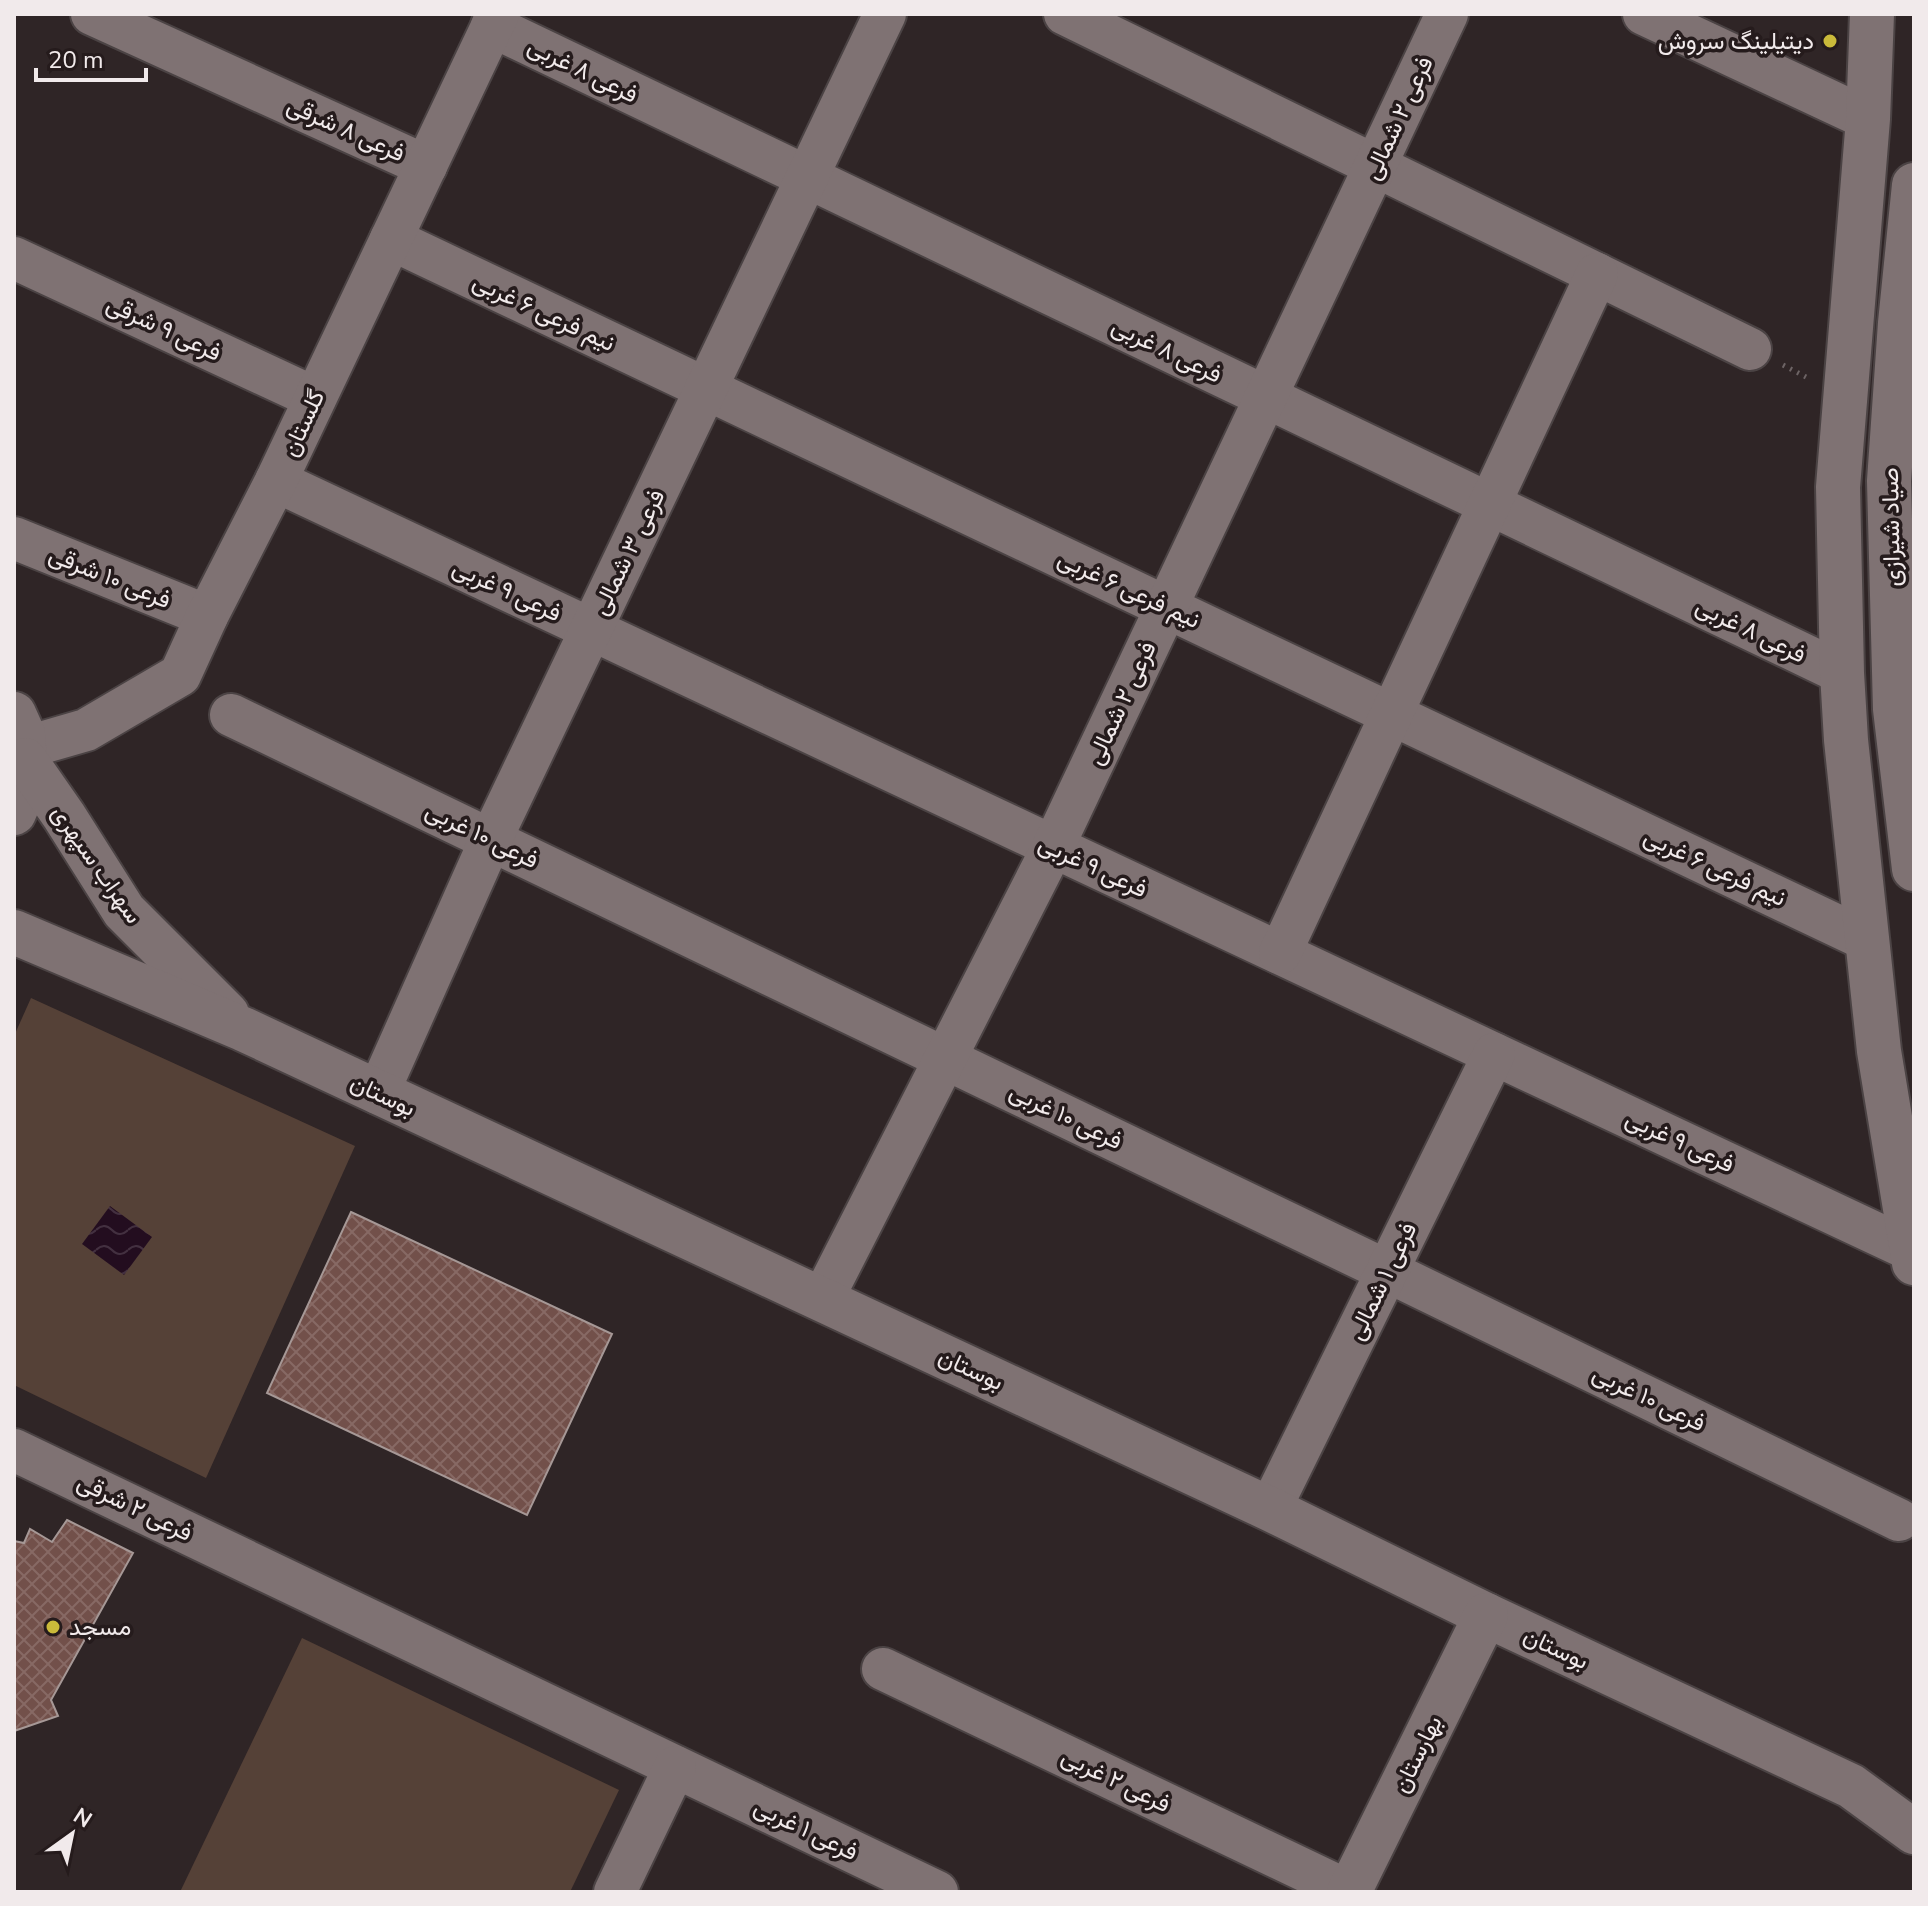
<svg xmlns="http://www.w3.org/2000/svg" width="1928" height="1906" viewBox="0 0 1928 1906" font-family="'Nunito Sans',Vazirmatn,sans-serif">
  <style>
    .park { fill: #554137 }
    .water { fill: url(#water-waves) }
    .building { fill: url(#building-cross-hatch); stroke: #a69896; stroke-width: 2 }
    .lines { fill: none; stroke-linecap: round; stroke-linejoin: round }
    .street-casing { stroke: #4b4344; stroke-width: 46 }
    .secondary-casing { stroke: #4b4344; stroke-width: 48 }
    .path { stroke: #6d6465; stroke-width: 5; stroke-dasharray: 2 6; stroke-linecap: butt }
    .street { stroke: #7f7273; stroke-width: 42 }
    .secondary { stroke: #7f7273; stroke-width: 44 }
    .poi-dot { fill: #caba3a; stroke: #251b1c; stroke-width: 3 }
    .labels { text-anchor: middle; dominant-baseline: central; stroke-width: 7; stroke-linejoin: round; paint-order: stroke }
    .poi-label { font-size: 24px; fill: #f1eaeb; stroke: #251b1c; text-anchor: end }
    .street-label { font-size: 24px; fill: #f1eaeb; stroke: #251b1c }
  </style>
  <defs>
    <pattern id="water-waves" width="16" height="10" patternUnits="userSpaceOnUse" patternTransform="scale(2)"><rect width="16" height="10" fill="#230d1f"/><path d="M0 5q4-4 8 0t8 0" fill="none" stroke="#433040"/></pattern>
    <pattern id="building-cross-hatch" width="8" height="8" patternUnits="userSpaceOnUse" patternTransform="scale(2)"><rect width="8" height="8" fill="#72504a"/><path d="M0 0l8 8M0 8l8-8" fill="none" stroke="#876964"/></pattern>
  </defs>
  <rect width="100%" height="100%" fill="#2f2526"/>
  <g class="park">
    <polygon points="31,998 355,1146 206,1478 14,1385 14,1036"/>
    <polygon points="302,1638 619,1790 570,1892 180,1892"/>
  </g>
  <polygon class="water" points="110,1206 152,1237 124,1275 82,1244"/>
  <g class="building">
    <polygon points="351,1212 612,1334 527,1515 267,1393"/>
    <polygon points="67,1520 133,1553 51,1700 58,1716 14,1731 14,1541 24,1543 30,1529 52,1542"/>
  </g>
  <g class="lines">
    <g class="street-casing">
      <g id="street">
        <polyline points="92,14 426,166"/>
        <polyline points="1065,14 1750,349"/>
        <polyline points="1644,14 1868,119"/>
        <polyline points="492,26 1842,673"/>
        <polyline points="391,239 1867,940"/>
        <polyline points="14,258 315,398"/>
        <polyline points="276,481 1911,1250"/>
        <polyline points="14,538 207,616"/>
        <polyline points="231,715 1387,1271 1899,1520"/>
        <polyline points="24,748 86,730 180,675 207,616 276,481 498,14"/>
        <polyline points="1280,953 1597,274"/>
        <polyline points="378,1093 491,839 885,14"/>
        <polyline points="822,1300 1053,847 1447,14"/>
        <polyline points="14,1450 937,1892"/>
        <polyline points="1270,1509 1494,1054"/>
        <polyline points="883,1669 1350,1892"/>
        <polyline points="615,1892 675,1767"/>
      </g>
    </g>
    <g class="secondary-casing">
      <g id="secondary">
        <polyline points="1872,14 1868,119 1838,487 1842,673 1846,740 1879,1051 1914,1263"/>
        <polyline points="1914,185 1900,323 1889,481 1895,709 1914,869"/>
        <polyline points="14,714 23,734 27,783 14,813"/>
        <polyline points="25,760 64,816 124,911 227,1014"/>
        <polyline points="14,932 243,1029 1270,1509 1486,1615 1851,1786 1914,1832"/>
        <polyline points="1349,1892 1486,1615"/>
      </g>
    </g>
    <polyline class="path" points="1783,365 1806,377"/>
    <use href="#street" class="street"/>
    <use href="#secondary" class="secondary"/>
  </g>
  <g class="poi-dot">
    <circle cx="1830" cy="41" r="8"/>
    <circle cx="53" cy="1627" r="8"/>
  </g>
  <g class="labels">
    <g class="poi-label">
      <text x="1814" y="41">دیتیلینگ سروش</text>
      <text x="69" y="1627" text-anchor="start">مسجد</text>
    </g>
    <g class="street-label">
      <text transform="translate(583 70) rotate(26)">فرعی ۸ غربی</text>
      <text transform="translate(1398 118) rotate(-65)">فرعی ۲ شمالی</text>
      <text transform="translate(346 129) rotate(24)">فرعی ۸ شرقی</text>
      <text transform="translate(544 312) rotate(25)">نیم فرعی ۶ غربی</text>
      <text transform="translate(164 328) rotate(25)">فرعی ۹ شرقی</text>
      <text transform="translate(1167 350) rotate(26)">فرعی ۸ غربی</text>
      <text transform="translate(303 423) rotate(-65)">گلستان</text>
      <text transform="translate(1891 527) rotate(-91)">صیاد شیرازی</text>
      <text transform="translate(628 552) rotate(-64)">فرعی ۳ شمالی</text>
      <text transform="translate(110 577) rotate(22)">فرعی ۱۰ شرقی</text>
      <text transform="translate(1129 589) rotate(25)">نیم فرعی ۶ غربی</text>
      <text transform="translate(507 590) rotate(25)">فرعی ۹ غربی</text>
      <text transform="translate(1751 630) rotate(26)">فرعی ۸ غربی</text>
      <text transform="translate(1121 703) rotate(-65)">فرعی ۲ شمالی</text>
      <text transform="translate(482 835) rotate(26)">فرعی ۱۰ غربی</text>
      <text transform="translate(97 864) rotate(55)">سهراب سپهری</text>
      <text transform="translate(1093 866) rotate(25)">فرعی ۹ غربی</text>
      <text transform="translate(1715 867) rotate(25)">نیم فرعی ۶ غربی</text>
      <text transform="translate(383 1095) rotate(25)">بوستان</text>
      <text transform="translate(1066 1116) rotate(26)">فرعی ۱۰ غربی</text>
      <text transform="translate(1680 1141) rotate(25)">فرعی ۹ غربی</text>
      <text transform="translate(1382 1281) rotate(-64)">فرعی ۱ شمالی</text>
      <text transform="translate(971 1369) rotate(25)">بوستان</text>
      <text transform="translate(1649 1398) rotate(26)">فرعی ۱۰ غربی</text>
      <text transform="translate(135 1507) rotate(26)">فرعی ۲ شرقی</text>
      <text transform="translate(1556 1648) rotate(25)">بوستان</text>
      <text transform="translate(1417 1754) rotate(-64)">بهارستان</text>
      <text transform="translate(1116 1780) rotate(26)">فرعی ۲ غربی</text>
      <text transform="translate(806 1829) rotate(26)">فرعی ۱ غربی</text>
    </g>
  </g>
  <rect width="1928" height="1906" fill="none" stroke="#f1eaeb" stroke-width="32"/>
  <g transform="translate(72 1834) rotate(33)" stroke="#251b1c" stroke-width="6" paint-order="stroke">
  <path d="M0-6L14 30L0 20L-14 30Z" fill="#f1eaeb"/>
  <text y="-12" font-size="22" font-weight="bold" text-anchor="middle" fill="#f1eaeb">N</text>
  </g>
  <path d="M36 68v12h110v-12" fill="none" stroke="#f1eaeb" stroke-width="4"/>
  <text x="48" y="68" font-size="24" fill="#f1eaeb" stroke="#251b1c" stroke-width="6" paint-order="stroke">20 m</text>
</svg>
